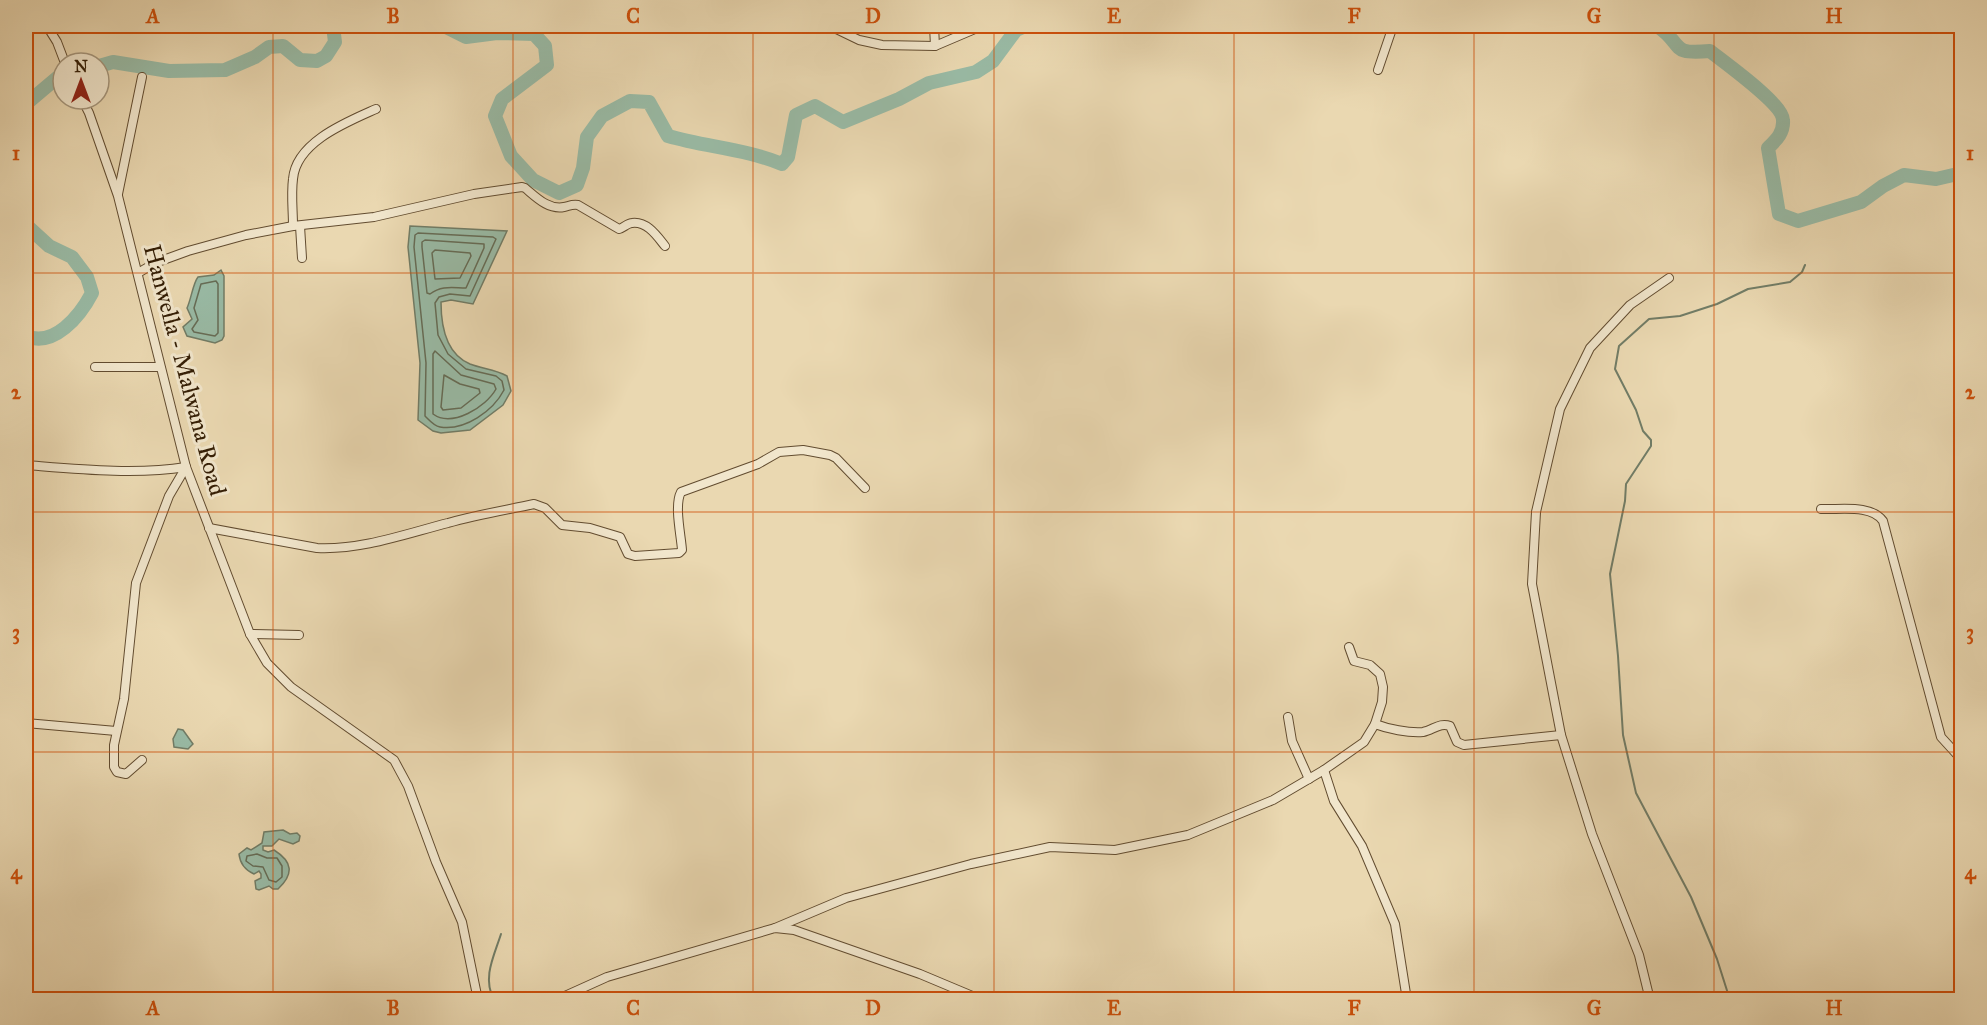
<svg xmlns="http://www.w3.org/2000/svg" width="1987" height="1025" viewBox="0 0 1987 1025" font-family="'IM FELL Great Primer',serif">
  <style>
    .water { fill: #99bba6; stroke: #717c66; stroke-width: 1.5 }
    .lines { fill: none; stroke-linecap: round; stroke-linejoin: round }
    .shore { stroke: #666c56; stroke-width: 1.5 }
    .stream { stroke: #717c66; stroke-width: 2 }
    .river { stroke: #99bba6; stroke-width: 14 }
    .minor-casing { stroke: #624c30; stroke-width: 10 }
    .minor { stroke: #f1e6cc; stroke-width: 8 }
    .grid { fill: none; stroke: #cd500b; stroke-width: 1.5; stroke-opacity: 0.55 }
    .labels { text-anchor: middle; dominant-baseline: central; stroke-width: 6; stroke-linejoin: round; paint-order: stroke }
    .street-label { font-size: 24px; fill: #341e05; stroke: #f1e6cc }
    .neatline { fill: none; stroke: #cd500b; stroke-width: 2 }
    .grid-label { font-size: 20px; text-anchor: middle; font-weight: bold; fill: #cd500b }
  </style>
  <rect width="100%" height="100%" fill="#ead8b1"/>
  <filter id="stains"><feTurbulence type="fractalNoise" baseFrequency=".00333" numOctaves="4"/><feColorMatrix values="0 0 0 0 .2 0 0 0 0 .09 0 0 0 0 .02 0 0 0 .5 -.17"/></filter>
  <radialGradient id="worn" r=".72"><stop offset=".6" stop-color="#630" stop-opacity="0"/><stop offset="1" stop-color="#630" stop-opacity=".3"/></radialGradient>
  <g class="water">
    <path d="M410,226L507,231L473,304L451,300L441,302C441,325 446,354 470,364C483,369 495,369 507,376L511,391L503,405L470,430L441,433L433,431L418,420L420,363L408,247Z"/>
    <path d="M221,270L224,276V336L222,340L215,343L187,336L183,327L192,319L187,308C191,300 193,283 198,277L214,275Z"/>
    <polygon points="178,729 183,730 193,744 188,749 174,747 173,739"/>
    <path d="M283,830L290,834L297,833L300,836L299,841L293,844L279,839L272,846H263V850L268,852L274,850C293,862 294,874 278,889H273L269,886L259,890L256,889L255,881L261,878V874L259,871L254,874C245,870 240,864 239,854L247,848L251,850L262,843L264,832Z"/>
  </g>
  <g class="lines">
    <g class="shore">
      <path d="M418,233L493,237L496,239L470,296L450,294L439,297L435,303L438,335L448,354L466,369L496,376L502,381L504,390C493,411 465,431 440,427C434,426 429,420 425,416L426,363L414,247L415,235Z"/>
      <path d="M425,240L484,244V248L466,288C453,288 442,285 430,294L427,293L422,247V242Z"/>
      <polygon points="435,250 470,253 471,256 460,278 435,279 432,253"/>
      <polygon points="216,281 218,284 218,333 215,336 194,332 192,329 198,320 194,308 201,284"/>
      <path d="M435,351L461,375L494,384L496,389C486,407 452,428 433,414V354Z"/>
      <polygon points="444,375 460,384 479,389 480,393 461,408 443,410 441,407"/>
      <polygon points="257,854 267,858 277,858 282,866 282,877 276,882 269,880 263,867 253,866 246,861 247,856"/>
    </g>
    <g class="stream">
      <path d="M494,1000C482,978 494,956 501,934"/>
      <polyline points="1730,1000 1717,959 1691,897 1636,793 1623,735 1618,656 1610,574 1625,501 1626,484 1651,446 1651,440 1643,431 1636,410 1615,369 1619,346 1649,319 1680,316 1717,304 1748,289 1790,282 1802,272 1805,265"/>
    </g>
    <g class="river">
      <path d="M444,26L466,37L497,33L534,34L545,46L547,65L502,99L495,116L511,156L533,180L559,193L577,185L583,168L587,137L602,116L630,101L649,102L668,136C706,147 746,149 782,164L788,157L796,115L815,106L843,122L899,99L929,83L976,72L993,61L1016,30L1025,26"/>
      <path d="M1657,26C1685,45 1668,55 1710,51C1725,63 1783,104 1783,120C1784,133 1776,140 1768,148L1779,214L1798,221L1861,202L1883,186L1904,175L1936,179L1962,173"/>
      <polyline points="99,66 113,62 169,71 225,70 255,57 269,47 283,46 300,60 317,61 326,56 335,42 333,26"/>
      <polyline points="26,104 58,77 63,76"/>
      <path d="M26,225L49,246L72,257L87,277L92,293C80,316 54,348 26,336"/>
    </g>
    <g class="minor-casing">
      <g id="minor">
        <polyline points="47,26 57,42 65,63"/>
        <polyline points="830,26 859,40 882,45 935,46 982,26"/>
        <polyline points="934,26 935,46"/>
        <polyline points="1023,26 1023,27"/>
        <polyline points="1378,70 1393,26"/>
        <polyline points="82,99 89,113 118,196 186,467 250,634 267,663 291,687 394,760 408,786 436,862 462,922 478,1000"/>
        <polyline points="118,194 142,77"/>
        <path d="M293,226C293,211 291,194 293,179C296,142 347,122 376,109"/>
        <polyline points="300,226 302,258"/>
        <path d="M138,273L155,263L188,251L246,235L293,226L374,217L474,194L522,187L525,188C536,197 548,210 564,207C569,206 572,204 578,205L619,229C623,228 628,223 632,223C647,221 657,236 665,246"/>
        <polyline points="95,367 160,367"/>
        <path d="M26,465C77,469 135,475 186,467"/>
        <path d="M1821,509C1840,510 1871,504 1883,521L1941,737L1962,760"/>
        <path d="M209,528L317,548C362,550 405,534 448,523C476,515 506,510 534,504L545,508L562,525L590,528L620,537L628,554L635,556L679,553L682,550C681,535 674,505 681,492L758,464L779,452L803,450L830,455L836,458L865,488"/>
        <polyline points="250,634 299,635"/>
        <polyline points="1288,717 1292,741 1309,779"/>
        <polyline points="26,723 116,731"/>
        <path d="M1375,724C1388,729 1408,733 1423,732C1433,730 1440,722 1450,726L1457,742L1464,745L1561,735"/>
        <polyline points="142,760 126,774 117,772 114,767 114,745 124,699 136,583 169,496 186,467"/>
        <polyline points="1324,770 1334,801 1362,846 1395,924 1407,1000"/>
        <polyline points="775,928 846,898 971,864 1050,847 1115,850 1188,835 1273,800 1324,770 1364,742 1375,724 1382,702 1383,687 1380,674 1370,665 1354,661 1349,647"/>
        <polyline points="556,1000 607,977 775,928 794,930 920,974 982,1000"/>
        <polyline points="1650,1000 1639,955 1592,834 1561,735 1532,584 1536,512 1560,409 1590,348 1630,305 1669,278"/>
      </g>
    </g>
    <use href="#minor" class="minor"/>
  </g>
  <path class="grid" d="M273,26V1000M513,26V1000M753,26V1000M994,26V1000M1234,26V1000M1474,26V1000M1714,26V1000M26,273H1962M26,512H1962M26,752H1962"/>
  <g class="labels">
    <g class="street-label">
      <text transform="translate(185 370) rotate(75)">Hanwella - Malwana Road</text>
    </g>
  </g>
  <rect width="1987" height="1025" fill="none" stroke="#ead8b1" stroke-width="66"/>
  <g transform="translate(81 81)"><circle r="28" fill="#f1e6cc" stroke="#a5967c" stroke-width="1.5"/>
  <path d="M0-4.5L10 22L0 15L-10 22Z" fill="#8f2418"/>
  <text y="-9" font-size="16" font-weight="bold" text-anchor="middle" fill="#341e05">N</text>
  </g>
  <rect x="33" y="33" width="1921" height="959" class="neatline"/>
  <g class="grid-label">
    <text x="153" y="23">A</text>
    <text x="393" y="23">B</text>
    <text x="633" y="23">C</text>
    <text x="873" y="23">D</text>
    <text x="1114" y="23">E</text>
    <text x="1354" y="23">F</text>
    <text x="1594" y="23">G</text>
    <text x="1834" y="23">H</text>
    <text x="16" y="160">1</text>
    <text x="1970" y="160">1</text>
    <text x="16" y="399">2</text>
    <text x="1970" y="399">2</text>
    <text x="16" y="639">3</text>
    <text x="1970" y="639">3</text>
    <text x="16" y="879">4</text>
    <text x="1970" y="879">4</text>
    <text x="153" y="1015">A</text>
    <text x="393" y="1015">B</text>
    <text x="633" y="1015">C</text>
    <text x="873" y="1015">D</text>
    <text x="1114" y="1015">E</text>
    <text x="1354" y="1015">F</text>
    <text x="1594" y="1015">G</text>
    <text x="1834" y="1015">H</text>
  </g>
  <rect width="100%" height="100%" filter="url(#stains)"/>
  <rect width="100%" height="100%" fill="url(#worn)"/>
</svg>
